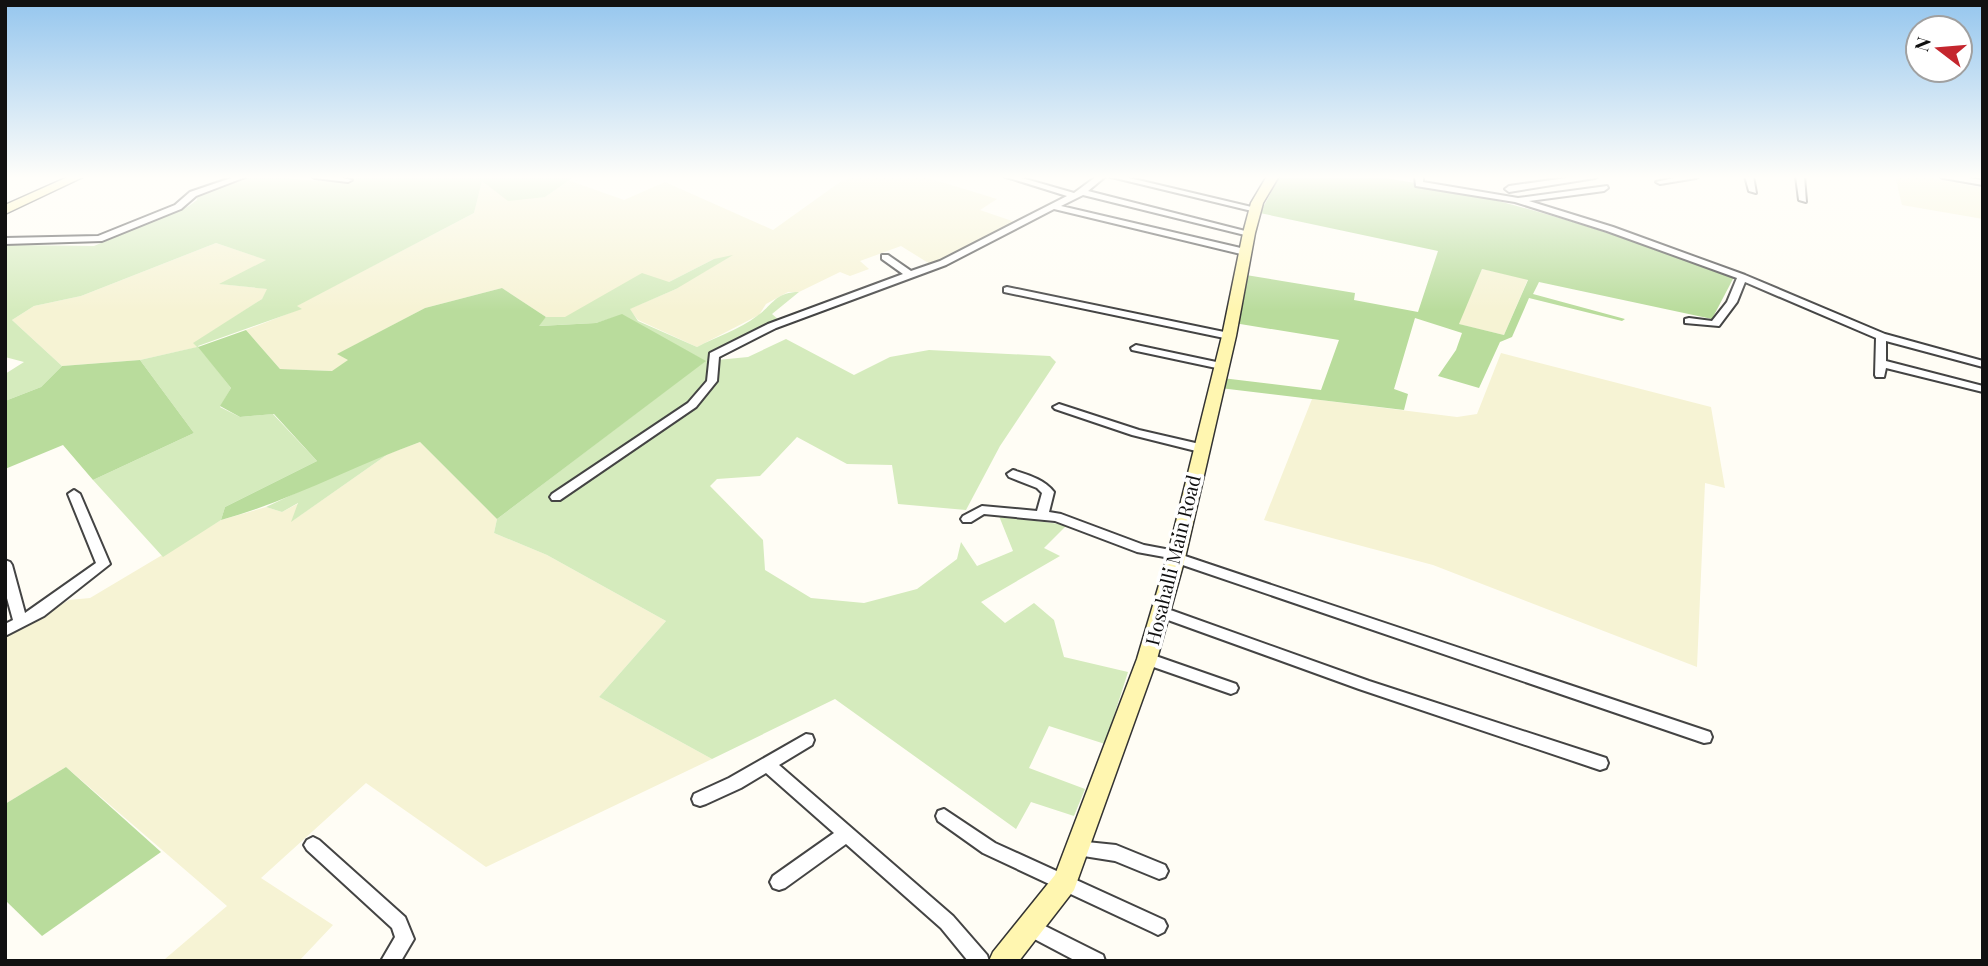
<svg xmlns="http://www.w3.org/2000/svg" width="1988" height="966" viewBox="0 0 1988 966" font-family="'Playfair Display',serif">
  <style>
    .farmland { fill: #f6f3d4 }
    .green { fill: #d5ebbd }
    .forest { fill: #b9dc9c; fill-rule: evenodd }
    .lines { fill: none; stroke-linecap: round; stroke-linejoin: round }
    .street-casing { stroke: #444; stroke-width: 4 }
    .secondary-casing { stroke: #333; stroke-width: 3 }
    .street { fill: #fff; fill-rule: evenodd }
    .secondary { fill: #fff6b0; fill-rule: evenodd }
    .labels { text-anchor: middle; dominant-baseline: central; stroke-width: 7; stroke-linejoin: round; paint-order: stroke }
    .street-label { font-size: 19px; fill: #111; stroke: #fff }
  </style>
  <rect width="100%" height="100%" fill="#fffdf5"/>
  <g class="farmland">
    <polygon points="854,176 922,176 997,199 980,210 1015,222 930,264 901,246 860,261 869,269 850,276 840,272 799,292 788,292 766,304 759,315 697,347 638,320 629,309 676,289 714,259 669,282 603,297 565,318 546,317 502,288 425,308 338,354 349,360 333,371 280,369 246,330 300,309 296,306 474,213 482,180 545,197 568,180 624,200 665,182 773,230 840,182"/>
    <polygon points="1895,176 1920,176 1983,188 1983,219 1902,205"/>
    <polygon points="216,243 267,260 221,284 268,289 262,299 194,343 198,347 140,360 62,366 12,320 34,306 81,296"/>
    <polygon points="1482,269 1528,279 1504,335 1458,324"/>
    <polygon points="1501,353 1711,407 1725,488 1705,483 1697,667 1433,565 1264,520 1312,399 1457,417 1477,414"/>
    <polygon points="420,442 497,519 494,533 547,555 666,621 599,697 712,759 486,867 366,783 261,878 333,925 299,961 169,961 165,959 227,906 66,767 5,804 5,637 69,600 90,598 221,520 266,507 282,512 299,503 292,521 388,454"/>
  </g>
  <g class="green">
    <polygon points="253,176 348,183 353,176 575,176 545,197 508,201 482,181 474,213 297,306 302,309 198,346 231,388 220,407 240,417 273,414 317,461 225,507 221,520 163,557 93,480 194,433 140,360 197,347 193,343 262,299 267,289 219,284 266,260 216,243 81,296 34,306 12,320 62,366 41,387 5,401 5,374 24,362 5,357 5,245 94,246 189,206 197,200 197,195"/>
    <path d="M733,255L676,289L630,309L638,321L697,347C716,337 740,329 757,316C773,305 775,292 799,292L772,314L779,320L714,353L707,361L748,357L786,339L854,375L890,357L929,350L1050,356L1056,362L1000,446L966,510L898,504L892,465L847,464L797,437L760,476L717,479L710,486L763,540L765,570L811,598L864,603L917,589L957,559L961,542L977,566L1013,551L999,516L1067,525L1044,548L1060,556L981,602L1005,623L1034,603L1054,620L1064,657L1128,672L1105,744L1049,726L1029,768L1085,789L1074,816L1031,802L1016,829L835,699L712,759L599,697L666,621L547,555L494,533L497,519L705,361L622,315L596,323L538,326L546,317H565L642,273L669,282L714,259Z"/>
    <polygon points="388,454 291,522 298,503 282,512 266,507 353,466"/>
  </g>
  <g class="forest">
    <path d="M1280,176C1309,176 1341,172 1370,176C1496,192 1616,235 1734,277L1712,319L1539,282L1533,294L1625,319L1622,321L1529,298L1512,337L1500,342L1479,388L1438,376L1456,350L1462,333L1415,318L1394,389L1408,394L1404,410L1220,388L1222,378L1321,390L1339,340L1234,323L1246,275L1355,293L1354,300L1418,312L1438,251L1260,213ZM1482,269L1528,280L1504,335L1459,324Z"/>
    <path d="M502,288L546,317L539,326L596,323L622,314L706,361L497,519L420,442C353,466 290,501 221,520L225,507L317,461L274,414L240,417L220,406L231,388L198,347L246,330L280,369L332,371L348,360L337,354L425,308Z"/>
    <polygon points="140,360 194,433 93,480 63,445 5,469 5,401 41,387 62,366"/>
    <polygon points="66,767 161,852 42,936 5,900 5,804"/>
  </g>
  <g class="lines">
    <g class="street-casing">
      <g id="street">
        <polygon points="237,176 248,176 196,196 181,209 102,241 5,244 5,238 98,236 175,205 190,192"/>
        <polygon points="311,176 334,176 352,180 348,182 315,178"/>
        <polygon points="1003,176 1015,176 1074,193 1097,176 1106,176 1088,191 1253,233 1249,236 1083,195 1061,206 1245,249 1250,252 1245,255 1054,209 946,265 776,328 719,357 717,381 696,407 560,500 552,500 550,497 552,494 688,403 707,381 710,353 768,324 903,274 882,259 882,255 888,255 911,271 940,261 1067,196"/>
        <polygon points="1107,176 1121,176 1260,209 1256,212"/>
        <polygon points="1415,176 1423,176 1423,182 1518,198 1607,186 1608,188 1604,191 1529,201 1613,227 1745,275 1885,334 1983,361 1983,367 1886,341 1886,361 1983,386 1983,392 1886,368 1884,377 1876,377 1875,375 1876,338 1745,282 1737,302 1719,326 1685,323 1685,319 1689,318 1712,321 1727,302 1737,278 1607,231 1515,202 1416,186"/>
        <polygon points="1580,176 1599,176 1595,178 1509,192 1505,189 1509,186"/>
        <polygon points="1682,176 1700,176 1696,178 1660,184 1656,182"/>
        <polygon points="1745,176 1753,176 1756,193 1749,191"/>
        <polygon points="1796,176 1804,176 1806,202 1799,200"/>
        <polygon points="1939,176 1956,176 1983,180 1983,185 1943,178"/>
        <polygon points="1007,287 1229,333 1234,336 1229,339 1004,292 1004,288"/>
        <polygon points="1136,345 1221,363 1226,366 1221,369 1132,350 1131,348"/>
        <polygon points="1059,404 1139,430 1204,445 1206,448 1200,452 1132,435 1055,409 1053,407"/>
        <path d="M1013,470C1028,475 1044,479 1054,492L1049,512L1061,514L1144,545L1181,552L1182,555L1710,732L1712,737L1710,742L1704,743L1171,561L1170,558L1137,552L1055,521L984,514L971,522H963L961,519L963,516L982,506L1037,511L1042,493L1037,488L1009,477L1007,474Z"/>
        <polygon points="74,490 80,494 110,564 44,616 5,636 5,624 13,620 5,591 5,560 10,562 12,565 25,613 96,563 68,494"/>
        <polygon points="1162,607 1369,681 1606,758 1608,763 1606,768 1600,770 1359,689 1157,616 1155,612 1157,608"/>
        <polygon points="1147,653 1236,684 1238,688 1236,692 1231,694 1142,663 1140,659 1142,655"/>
        <polygon points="806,734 812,735 814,740 812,745 779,765 953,916 987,955 989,961 968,961 941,928 846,844 785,888 779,890 773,888 770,882 773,876 834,833 766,773 741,788 706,804 700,806 694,804 692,799 694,794 729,778"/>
        <polygon points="944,809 995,843 1164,920 1167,926 1164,932 1158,935 1152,932 983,853 938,821 936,816 938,811"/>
        <polygon points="313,837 319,840 405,917 414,939 401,961 381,961 395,937 392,928 307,850 304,845 307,840"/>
        <polygon points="1077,841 1116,845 1165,865 1168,871 1165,877 1159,879 1115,861 1071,854 1068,849 1071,844"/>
        <polygon points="1029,918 1103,955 1105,961 1076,961 1023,933 1020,927 1023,921"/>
      </g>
    </g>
    <g class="secondary-casing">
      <g id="secondary">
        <polygon points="70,176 85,176 5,214 5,205"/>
        <polygon points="1267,176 1279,176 1263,203 1255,233 1236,336 1185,558 1157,659 1074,890 1019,961 989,961 993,952 1055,875 1137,659 1167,558 1222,336 1243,233 1251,203"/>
      </g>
    </g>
    <use href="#street" class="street"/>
    <use href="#secondary" class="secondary"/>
  </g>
  <linearGradient id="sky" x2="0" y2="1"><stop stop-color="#95c6ee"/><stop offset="0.57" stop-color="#fffefa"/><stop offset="1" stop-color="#fffefa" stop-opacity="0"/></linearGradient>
  <rect width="1988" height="311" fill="url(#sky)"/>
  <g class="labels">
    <g class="street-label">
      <text transform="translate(1172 560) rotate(-76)">Hosahalli Main Road</text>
    </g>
  </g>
  <rect width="1988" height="966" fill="none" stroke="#111111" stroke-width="14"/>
  <g transform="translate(1939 49) rotate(286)"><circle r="33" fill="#ffffff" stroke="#a0a0a0" stroke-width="2"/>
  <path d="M0-5L12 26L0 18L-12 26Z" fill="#c4262e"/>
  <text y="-10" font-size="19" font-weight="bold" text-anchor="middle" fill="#111111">N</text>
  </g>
</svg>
